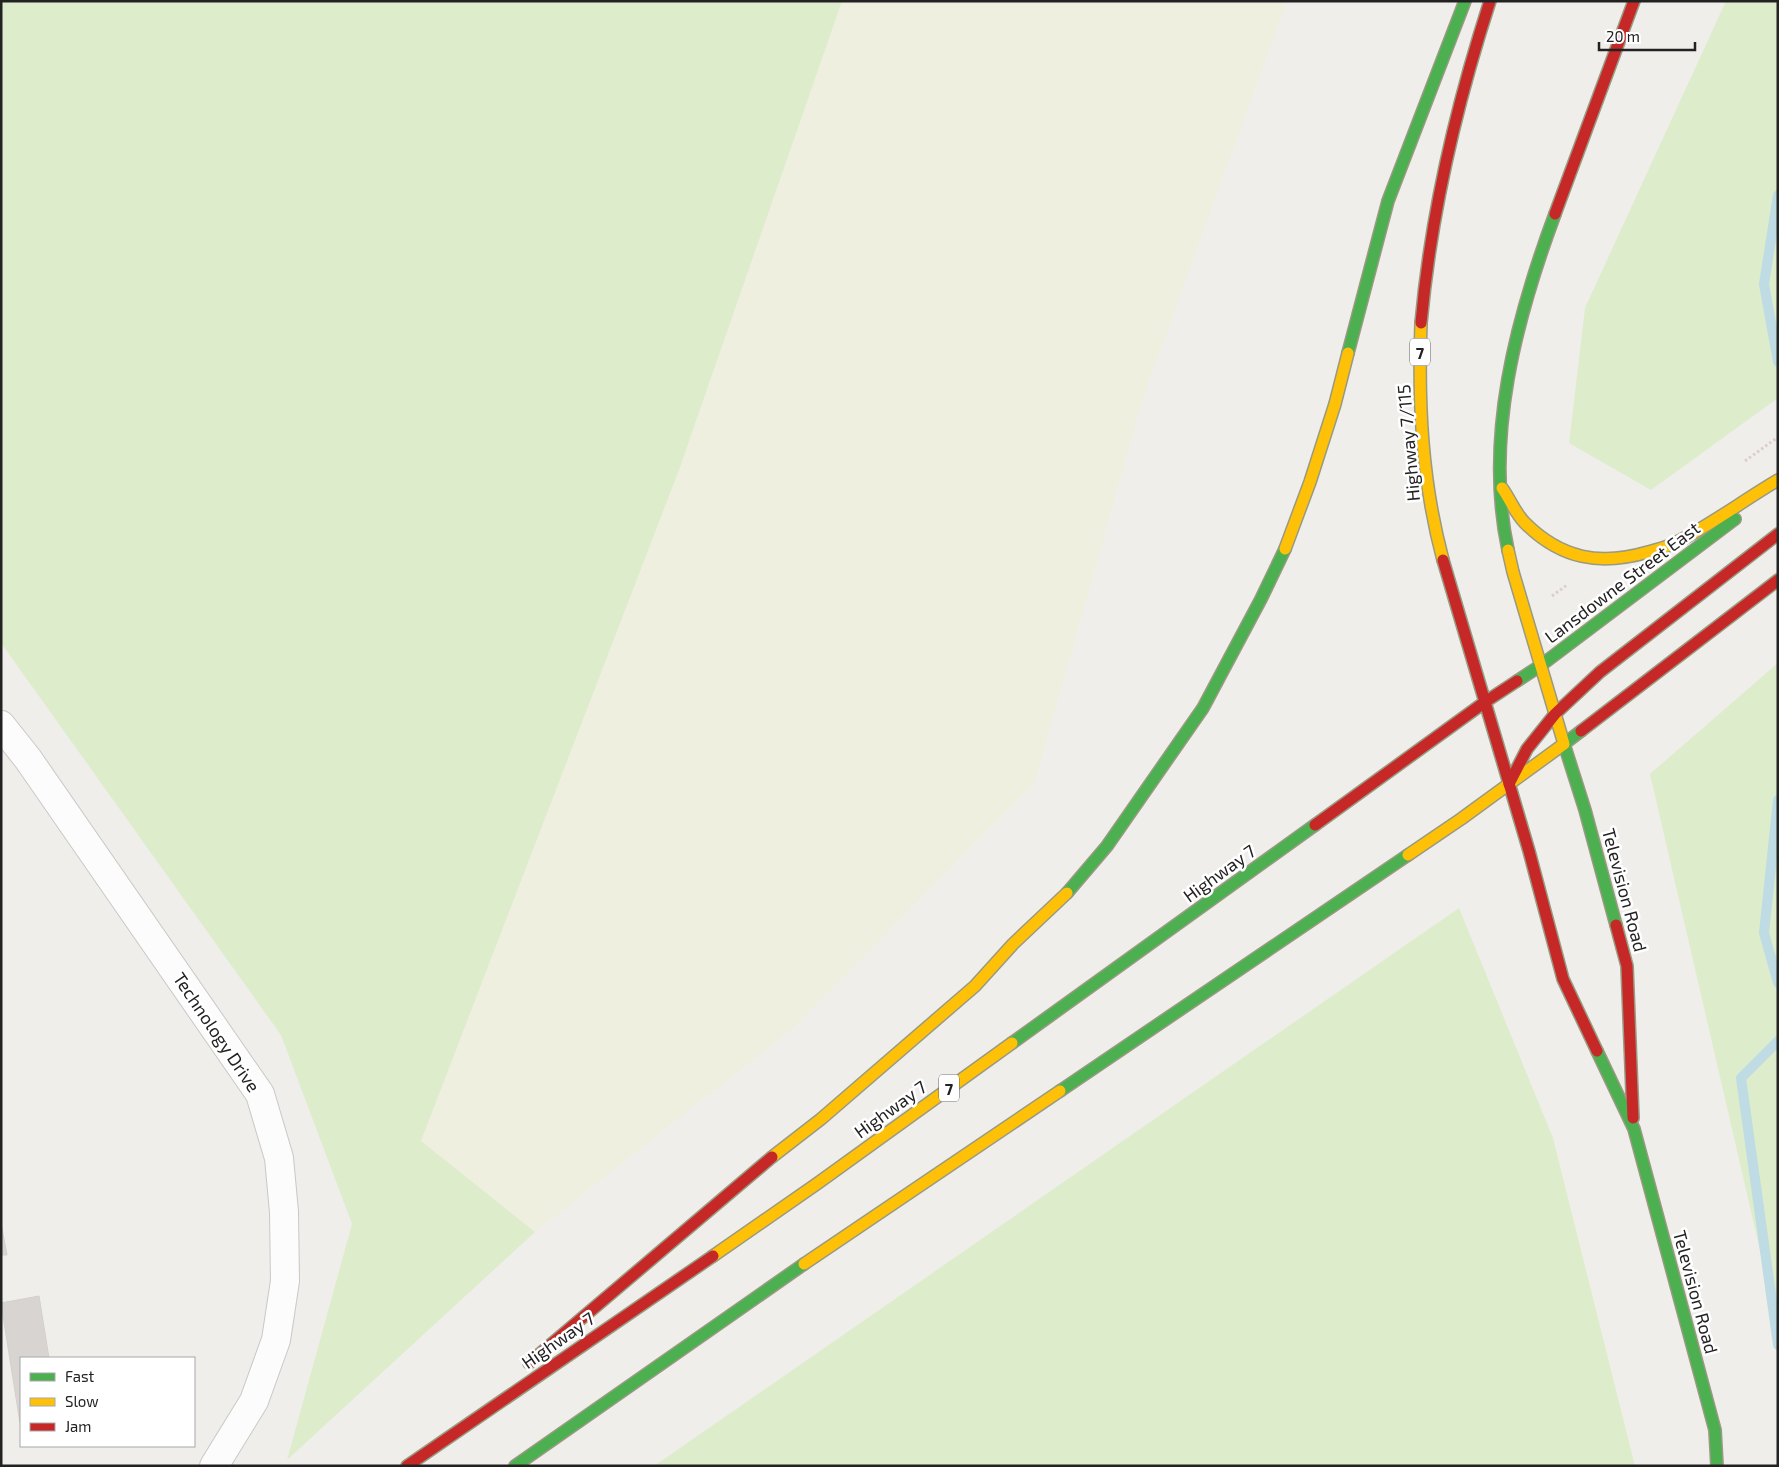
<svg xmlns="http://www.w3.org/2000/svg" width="1779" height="1467" viewBox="0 0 1779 1467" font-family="'Exo 2',sans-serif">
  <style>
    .farmland { fill: #efefdf }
    .grass { fill: #ddeccb }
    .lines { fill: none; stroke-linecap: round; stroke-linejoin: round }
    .stream { stroke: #bfdbe3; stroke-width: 10 }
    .building { fill: #d7d4d2; stroke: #d3d0cc }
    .street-casing { stroke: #c9c8c7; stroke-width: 30 }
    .fast-casing { stroke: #999a82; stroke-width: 14 }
    .slow-casing { stroke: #999a82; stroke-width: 14 }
    .jam-casing { stroke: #999a82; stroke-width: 14 }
    .path { stroke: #dccecd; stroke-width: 3; stroke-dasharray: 2.5 2.5; stroke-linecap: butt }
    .street { stroke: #fdfcfc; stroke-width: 28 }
    .fast { stroke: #4caf50; stroke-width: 11 }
    .slow { stroke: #ffc107; stroke-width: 11 }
    .jam { stroke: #c62828; stroke-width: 11 }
    .labels { text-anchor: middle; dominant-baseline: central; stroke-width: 5; stroke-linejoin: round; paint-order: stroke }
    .shield { fill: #fff; stroke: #646464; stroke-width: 1 }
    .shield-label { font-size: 16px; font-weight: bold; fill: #222 }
    .street-label { font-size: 18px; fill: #222; stroke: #fff }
  </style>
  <rect width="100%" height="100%" fill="#f0eeeb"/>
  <polygon class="farmland" points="842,1 1287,1 1143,398 1035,782 791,1030 535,1232 421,1141 679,470"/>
  <g class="grass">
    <polygon points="1,1 842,1 679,470 421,1141 535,1232 287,1460 352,1224 281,1035 1,643"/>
    <polygon points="1726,1 1778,1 1778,398 1651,490 1569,443 1585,308"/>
    <polygon points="1778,663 1778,1328 1650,774"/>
    <polygon points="1459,908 1553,1138 1635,1466 654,1466"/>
  </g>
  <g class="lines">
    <g class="stream">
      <polyline points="1778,195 1764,284 1778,362"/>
      <polyline points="1778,800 1764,933 1778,983"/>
      <polyline points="1778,1041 1741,1078 1778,1345"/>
    </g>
  </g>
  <g class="building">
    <polygon points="1,1223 7,1255 1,1255"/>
    <polygon points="39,1296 49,1358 21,1358 21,1423 20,1423 1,1303"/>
  </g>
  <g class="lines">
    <g class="street-casing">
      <polyline id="street" points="1,725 28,759 260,1094 279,1158 284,1212 285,1281 276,1340 254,1401 214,1466"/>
    </g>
    <g class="fast-casing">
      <g id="fast">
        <polyline points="1348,353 1388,201 1465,1"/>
        <path d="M1508,550C1484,438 1516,319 1555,214"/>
        <polyline points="1517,681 1540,666 1735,519"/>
        <polyline points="1581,731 1564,744 1585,810 1616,925"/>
        <polyline points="1067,893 1107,846 1203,708 1261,599 1285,549"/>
        <polyline points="1012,1043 1315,825"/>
        <polyline points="1597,1051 1634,1129 1715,1430 1717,1466"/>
        <polyline points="1060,1091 1408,855"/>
        <polyline points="515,1466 804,1264"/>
      </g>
    </g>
    <g class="slow-casing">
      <g id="slow">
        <path d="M1421,323C1418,404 1422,482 1443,560"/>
        <path d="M1502,488C1510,499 1515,513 1525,523C1561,559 1600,566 1648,552C1658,549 1668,547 1677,542C1712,524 1744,500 1778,480"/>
        <polyline points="1285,549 1310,482 1335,404 1348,353"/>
        <polyline points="1408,855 1461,819 1564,744 1513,572 1508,550"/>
        <polyline points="772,1157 821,1119 975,986 1013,944 1067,893"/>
        <polyline points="713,1256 818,1183 1012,1043"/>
        <polyline points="804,1264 1060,1091"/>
      </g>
    </g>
    <g class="jam-casing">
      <g id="jam">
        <polyline points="1555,214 1634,1"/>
        <path d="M1421,323C1431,212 1456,106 1490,1"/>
        <polyline points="1517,681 1485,702 1529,851 1563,979 1597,1051"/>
        <polyline points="1581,731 1778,580"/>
        <polyline points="1509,784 1527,749 1555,714 1600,672 1778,534"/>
        <polyline points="1315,825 1485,702 1443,560"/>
        <polyline points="1616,925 1627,966 1633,1118"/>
        <polyline points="529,1363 772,1157"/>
        <polyline points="407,1466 713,1256"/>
      </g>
    </g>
    <g class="path">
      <polyline points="1745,461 1778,437"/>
      <polyline points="1552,596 1567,585"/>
    </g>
    <use href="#street" class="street"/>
    <use href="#fast" class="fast"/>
    <use href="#slow" class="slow"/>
    <use href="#jam" class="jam"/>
  </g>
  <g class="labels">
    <g class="shield">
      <rect x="1410" y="338.5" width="20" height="27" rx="4"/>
      <rect x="939" y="1074.5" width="20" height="27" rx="4"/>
    </g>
    <g class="shield-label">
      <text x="1420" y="352">7</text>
      <text x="949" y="1088">7</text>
    </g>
    <g class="street-label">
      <text transform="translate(1408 443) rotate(-95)">Highway 7/115</text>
      <text transform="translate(1622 582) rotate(-37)">Lansdowne Street East</text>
      <text transform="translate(1219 873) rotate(-36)">Highway 7</text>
      <text transform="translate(1625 890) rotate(75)">Television Road</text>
      <text transform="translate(217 1032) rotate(56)">Technology Drive</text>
      <text transform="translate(890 1109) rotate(-36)">Highway 7</text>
      <text transform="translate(1696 1292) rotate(75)">Television Road</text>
      <text transform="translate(558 1340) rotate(-35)">Highway 7</text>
    </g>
  </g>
  <rect width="1779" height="1467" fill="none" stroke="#222222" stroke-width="5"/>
  <rect x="20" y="1357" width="175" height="90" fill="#ffffff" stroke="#a7a7a7"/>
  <rect x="30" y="1373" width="25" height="8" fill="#4caf50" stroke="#a7a7a7"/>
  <text x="65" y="1382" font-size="15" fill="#222222">Fast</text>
  <rect x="30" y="1398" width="25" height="8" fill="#ffc107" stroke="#a7a7a7"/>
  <text x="65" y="1407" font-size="15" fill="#222222">Slow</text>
  <rect x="30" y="1423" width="25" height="8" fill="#c62828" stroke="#a7a7a7"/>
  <text x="65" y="1432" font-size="15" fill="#222222">Jam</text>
  <path d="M1599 42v8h96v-8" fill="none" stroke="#222222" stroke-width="2.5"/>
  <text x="1606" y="42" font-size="15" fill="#222222" stroke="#ffffff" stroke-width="4" paint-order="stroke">20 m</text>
</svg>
